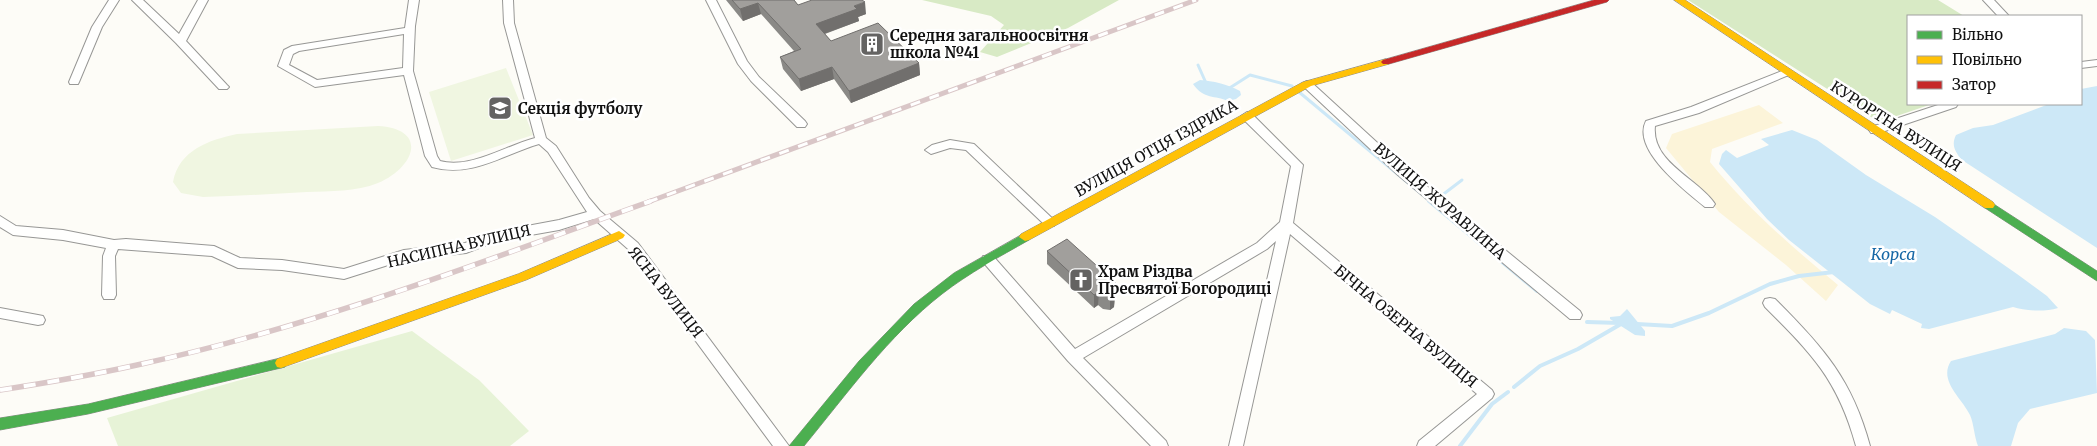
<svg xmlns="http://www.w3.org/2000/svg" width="2097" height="446" viewBox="0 0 2097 446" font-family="Merriweather,serif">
	<rect width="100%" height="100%" fill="#fdfcf7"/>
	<!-- green -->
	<path fill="#e7f3d7" d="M 412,331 L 479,380 L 529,431 L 510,446 L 118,446 L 107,418 Z"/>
	<!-- forest -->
	<g fill="#d8eac5">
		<path d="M 922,0 L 1119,0 L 1068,28 L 997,57 L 980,52 L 1004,25 L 991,16 Z"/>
		<path d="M 1688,0 L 1938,0 L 1964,16 L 1908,16 L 1908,104 L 1932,104 L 1879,122 Z"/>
	</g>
	<!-- sand -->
	<path fill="#fcf4d9" d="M 1759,105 L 1783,123 L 1712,149 L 1710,162 C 1748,209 1792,247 1838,285 L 1826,301 L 1786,265 L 1719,212 L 1666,148 L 1672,134 Z"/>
	<!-- pitch -->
	<g fill="#f0f6e1">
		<path d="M 506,68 L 533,135 L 451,161 L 429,92 Z"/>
		<path d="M 378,126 C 429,129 415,167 378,183 C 356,192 330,191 307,192 C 272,194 238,196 203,197 L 181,193 L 173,182 C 179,150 209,140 237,134 Z"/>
	</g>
	<!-- water -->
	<g fill="#cde8f7">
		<path d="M 1200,80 C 1213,81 1227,84 1240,91 L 1241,95 L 1236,99 L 1228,101 C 1215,95 1204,100 1193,84 Z"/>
		<path d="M 2097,86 L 2097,248 L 1962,160 C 1955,152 1951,145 1956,135 L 1973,128 L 1993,125 L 2049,104 L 2081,104 L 2081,89 Z"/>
		<path d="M 1792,130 L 1817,140 L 1866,175 L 1935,217 L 2017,274 L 2047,296 L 2058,308 C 2045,312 2025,311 2013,307 L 1929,329 L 1921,328 L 1922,324 L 1892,310 L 1890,314 L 1870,304 L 1789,240 L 1767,219 L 1719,164 L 1722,154 L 1726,150 L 1737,158 L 1769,145 L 1761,139 Z"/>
		<path d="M 1627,309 L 1645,331 L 1645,336 L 1635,335 L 1610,319 L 1610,317 L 1620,316 Z"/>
		<path d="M 2064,328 L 2086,331 L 2095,340 L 2097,393 L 2030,409 L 2018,423 L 2011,446 L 1978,446 C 1974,436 1974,424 1970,415 C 1962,398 1938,381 1951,361 L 2055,334 Z"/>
	</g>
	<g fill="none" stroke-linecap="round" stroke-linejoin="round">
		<!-- stream-far1 -->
		<g stroke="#cde8f7" stroke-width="3">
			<path d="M 1198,65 L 1206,83"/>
			<path d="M 1228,89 L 1250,75 L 1292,86"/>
			<path d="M 1299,92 L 1431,202"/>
			<path d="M 1441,196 L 1462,180"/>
		</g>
		<!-- stream -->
		<g stroke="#cde8f7" stroke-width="4">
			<path d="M 1429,201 L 1537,291"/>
			<path d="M 1587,322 L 1620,323"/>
			<path d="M 1637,324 L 1672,326 L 1709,313 L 1770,284 L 1799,276 L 1834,272"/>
			<path d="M 1514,387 L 1540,366 L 1578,349 L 1621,324"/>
			<path d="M 1460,446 L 1492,404 L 1508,392"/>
		</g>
		<!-- street casing -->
		<g stroke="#979795" stroke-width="2">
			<g id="street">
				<path d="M 109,0 L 119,0 L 102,27 L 79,82 L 78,84 L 70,84 L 69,82 L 92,27 Z"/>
				<path d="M 132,0 L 143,0 L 179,34 L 198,0 L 208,0 L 186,41 L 227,85 L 229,87 L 227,89 L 219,89 L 176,43 Z"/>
				<path d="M 409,0 L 419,0 L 415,26 L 413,71 L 437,156 L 440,161 C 471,169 505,146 535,138 L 504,23 L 503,0 L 513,0 L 514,23 L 546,138 L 556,146 L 589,198 L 600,211 L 638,243 L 789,446 L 773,446 L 628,249 L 594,219 L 559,230 L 497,241 L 466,253 L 404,260 L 344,279 L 282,270 L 238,268 L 212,256 L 118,249 L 115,256 L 116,295 L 114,299 L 104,299 L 102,295 L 103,256 L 106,248 L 63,240 L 13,235 L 0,227 L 0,216 L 16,226 L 63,230 L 114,240 L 126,239 L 214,246 L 240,258 L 282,260 L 344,269 L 404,250 L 465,243 L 495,232 L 559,220 L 587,212 L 548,152 L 539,144 C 502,155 471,178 432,167 L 425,156 L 404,75 L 315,87 L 278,66 L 284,50 L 292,46 L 405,28 ZM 404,34 L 403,68 L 317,80 L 289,65 L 293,54 L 299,51 Z"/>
				<path d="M 706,0 L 716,0 L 747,61 L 759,77 L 805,121 L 807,124 L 805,127 L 797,127 L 751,81 L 738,64 Z"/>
				<path d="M 1983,0 L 1994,0 L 2009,16 L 1998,16 Z"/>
				<path d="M 2097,60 L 2097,66 L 2081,68 L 2081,62 Z"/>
				<path d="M 1787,69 L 1792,72 L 1791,74 L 1699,113 L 1655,126 C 1651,163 1699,179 1715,204 L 1713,207 L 1705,207 C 1686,191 1631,150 1646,121 L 1691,107 Z"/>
				<path d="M 1307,81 L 1311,82 L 1406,169 L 1580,311 L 1582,315 L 1580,319 L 1570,319 L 1398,175 L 1303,86 L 1301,84 Z"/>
				<path d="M 1941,104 L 1958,104 L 1956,107 L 1879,133 L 1871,133 L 1869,130 L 1871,127 Z"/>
				<path d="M 1247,112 L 1251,113 L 1303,165 L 1293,223 L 1492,390 L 1494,394 L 1492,398 L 1435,446 L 1417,446 L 1419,441 L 1477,394 L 1290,234 L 1243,446 L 1229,446 L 1276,241 L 1267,249 L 1083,358 L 1166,441 L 1168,446 L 1151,446 L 1068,361 L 983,262 L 982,259 L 983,256 L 993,256 L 1075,349 L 1257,243 L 1280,222 L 1291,166 L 1243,119 L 1241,116 Z"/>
				<path d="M 950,140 L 974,144 L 1054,220 L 1056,223 L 1054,226 L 1046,226 L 966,150 L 950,148 L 931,154 L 925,150 L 932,145 Z"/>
				<path d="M 1770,298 L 1775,299 C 1823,347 1852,379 1870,446 L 1856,446 C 1838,380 1812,354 1765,307 L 1763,303 L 1765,299 Z"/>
				<path d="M 0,308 L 38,315 L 43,316 L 45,320 L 43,324 L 38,325 L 0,318 Z"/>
			</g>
		</g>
		<!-- fast casing -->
		<g stroke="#8e8d8b" stroke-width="1">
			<g id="fast">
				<path d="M 1989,201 L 2097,271 L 2097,281 L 1985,208 L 1983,205 L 1985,202 Z"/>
				<path d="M 1025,233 L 1031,237 L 1029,240 C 999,257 969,273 942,294 C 888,336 847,394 804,446 L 789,446 L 859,361 L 914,304 L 954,273 Z"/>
				<path d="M 281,358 L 285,359 L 287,363 L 285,367 L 281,368 L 88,414 L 0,430 L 0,418 L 88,404 Z"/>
			</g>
		</g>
		<!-- slow casing -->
		<g stroke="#8e8d8b" stroke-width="1">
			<g id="slow">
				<path d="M 1674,0 L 1685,0 L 1993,202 L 1995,205 L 1993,208 L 1985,208 Z"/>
				<path d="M 1386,59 L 1391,62 L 1389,64 L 1311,86 L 1029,240 L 1025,241 L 1019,237 L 1021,234 L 1303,82 Z"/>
				<path d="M 619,231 L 625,235 L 623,238 L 526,280 L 281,368 L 277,367 L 275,363 L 277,359 L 518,274 Z"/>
			</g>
		</g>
		<!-- jam casing -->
		<g stroke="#8e8d8b" stroke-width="1">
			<path id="jam" d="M 1594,0 L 1609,0 L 1607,2 L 1389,64 L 1383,64 L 1381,62 L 1383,60 Z"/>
		</g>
		<!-- street -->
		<use href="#street" fill="#fffffe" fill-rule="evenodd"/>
		<!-- fast -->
		<use href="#fast" fill="#4caf50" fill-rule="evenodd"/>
		<!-- slow -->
		<use href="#slow" fill="#ffc107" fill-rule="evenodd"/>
		<!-- jam -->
		<use href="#jam" fill="#c62828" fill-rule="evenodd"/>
		<!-- rail-far1 casing -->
		<g stroke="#d9c6c7" stroke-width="5">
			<path id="rail-far1" d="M 648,202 L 1196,0"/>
		</g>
		<!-- rail casing -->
		<g stroke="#d9c6c7" stroke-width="5.5">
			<path id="rail" d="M 0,390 C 46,383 92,375 137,365 C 313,327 483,262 651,201"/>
		</g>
		<!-- rail-far1 -->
		<use href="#rail-far1" stroke="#fff" stroke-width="3" stroke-dasharray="10" stroke-linecap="butt"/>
		<!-- rail -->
		<use href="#rail" stroke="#fff" stroke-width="4" stroke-dasharray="12" stroke-linecap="butt"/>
	</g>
	<!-- wall -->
	<g fill="#8a8986">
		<path d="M 726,0 L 794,0 L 798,5 L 866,14 L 858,17 L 859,21 L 825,34 L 831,41 L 919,63 L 920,75 L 851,103 L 834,79 L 801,91 L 783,69 L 780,57 L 794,51 L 761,14 L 743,21 Z"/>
		<path d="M 1047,251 L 1116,283 L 1114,307 L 1110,310 L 1103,309 L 1098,305 L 1094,308 L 1047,264 Z"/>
	</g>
	<!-- shaded-wall -->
	<g fill="#716f6d">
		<path d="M 865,2 L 866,14 L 858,17 L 859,21 L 818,36 L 816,24 L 854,6 Z"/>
		<path d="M 758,3 L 761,14 L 743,21 L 740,9 Z"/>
		<path d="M 919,63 L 920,75 L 851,103 L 849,91 Z"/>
		<path d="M 832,67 L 834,79 L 801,91 L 799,79 Z"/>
		<path d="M 1099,292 L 1098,305 L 1094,308 L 1094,295 Z"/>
		<path d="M 1115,294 L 1114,307 L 1110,310 L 1110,297 Z"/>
	</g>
	<!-- building -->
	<g fill="#a19f9c" stroke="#716f6d">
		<path d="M 732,0 L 794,0 L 798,5 L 812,0 L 862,0 L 865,2 L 854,6 L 857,9 L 816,24 L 831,41 L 878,23 L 919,63 L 849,91 L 832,67 L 799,79 L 780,57 L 801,49 L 758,3 L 740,9 Z"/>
		<path d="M 1067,239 L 1116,283 L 1115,294 L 1110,297 L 1103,296 L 1099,292 L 1094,295 L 1047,251 Z"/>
	</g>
	<!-- icons -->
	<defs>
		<g id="building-square" transform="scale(1.25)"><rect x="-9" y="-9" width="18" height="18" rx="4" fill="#646362" stroke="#fff"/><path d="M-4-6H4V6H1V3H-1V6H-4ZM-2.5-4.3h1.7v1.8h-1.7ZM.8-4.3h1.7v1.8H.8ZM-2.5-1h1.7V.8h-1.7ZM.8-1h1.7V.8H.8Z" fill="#fff"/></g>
		<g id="school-square" transform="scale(1.25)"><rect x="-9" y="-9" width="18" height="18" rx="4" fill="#646362" stroke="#fff"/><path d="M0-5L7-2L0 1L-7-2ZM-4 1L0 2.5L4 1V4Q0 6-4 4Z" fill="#fff"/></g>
		<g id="church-square" transform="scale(1.25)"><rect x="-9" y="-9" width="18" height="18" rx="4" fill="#646362" stroke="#fff"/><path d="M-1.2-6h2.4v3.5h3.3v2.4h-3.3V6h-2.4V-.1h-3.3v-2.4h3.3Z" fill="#fff"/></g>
	</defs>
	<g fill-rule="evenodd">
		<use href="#building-square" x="872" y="44"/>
		<use href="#school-square" x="500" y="108"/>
		<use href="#church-square" x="1081" y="280"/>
	</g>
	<g text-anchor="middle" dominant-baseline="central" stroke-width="5" stroke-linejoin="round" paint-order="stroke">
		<!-- poi labels -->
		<g font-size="15" font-weight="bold" fill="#111" stroke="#fff" text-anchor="start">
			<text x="890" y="35">Середня загальноосвітня<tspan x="890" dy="17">школа №41</tspan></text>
			<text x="518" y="108">Секція футболу</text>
			<text x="1098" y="271">Храм Різдва<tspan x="1098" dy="17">Пресвятої Богородиці</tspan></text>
		</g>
		<!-- street labels -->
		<g font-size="15" fill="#111" stroke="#fff">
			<text transform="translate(1896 126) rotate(33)">КУРОРТНА ВУЛИЦЯ</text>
			<text transform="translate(1156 148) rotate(-29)">ВУЛИЦЯ ОТЦЯ ІЗДРИКА</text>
			<text transform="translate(1440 201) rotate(41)">ВУЛИЦЯ ЖУРАВЛИНА</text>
			<text transform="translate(459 246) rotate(-13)">НАСИПНА ВУЛИЦЯ</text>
			<text transform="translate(666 292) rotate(52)">ЯСНА ВУЛИЦЯ</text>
			<text transform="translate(1406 326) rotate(40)">БІЧНА ОЗЕРНА ВУЛИЦЯ</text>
		</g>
		<!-- water labels -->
		<g font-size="16" font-style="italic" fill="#1768a6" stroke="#fff">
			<text x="1893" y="254">Корса</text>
		</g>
	</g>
	<!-- legend -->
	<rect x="1907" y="15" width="175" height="90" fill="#ffffff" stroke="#a0a0a0"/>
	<rect x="1917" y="31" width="25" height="8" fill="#4caf50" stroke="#a0a0a0"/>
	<text x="1952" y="40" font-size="15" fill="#111111">Вільно</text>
	<rect x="1917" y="56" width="25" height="8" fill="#ffc107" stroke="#a0a0a0"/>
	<text x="1952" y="65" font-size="15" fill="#111111">Повільно</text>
	<rect x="1917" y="81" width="25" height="8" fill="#c62828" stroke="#a0a0a0"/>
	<text x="1952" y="90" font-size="15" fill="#111111">Затор</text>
</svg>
